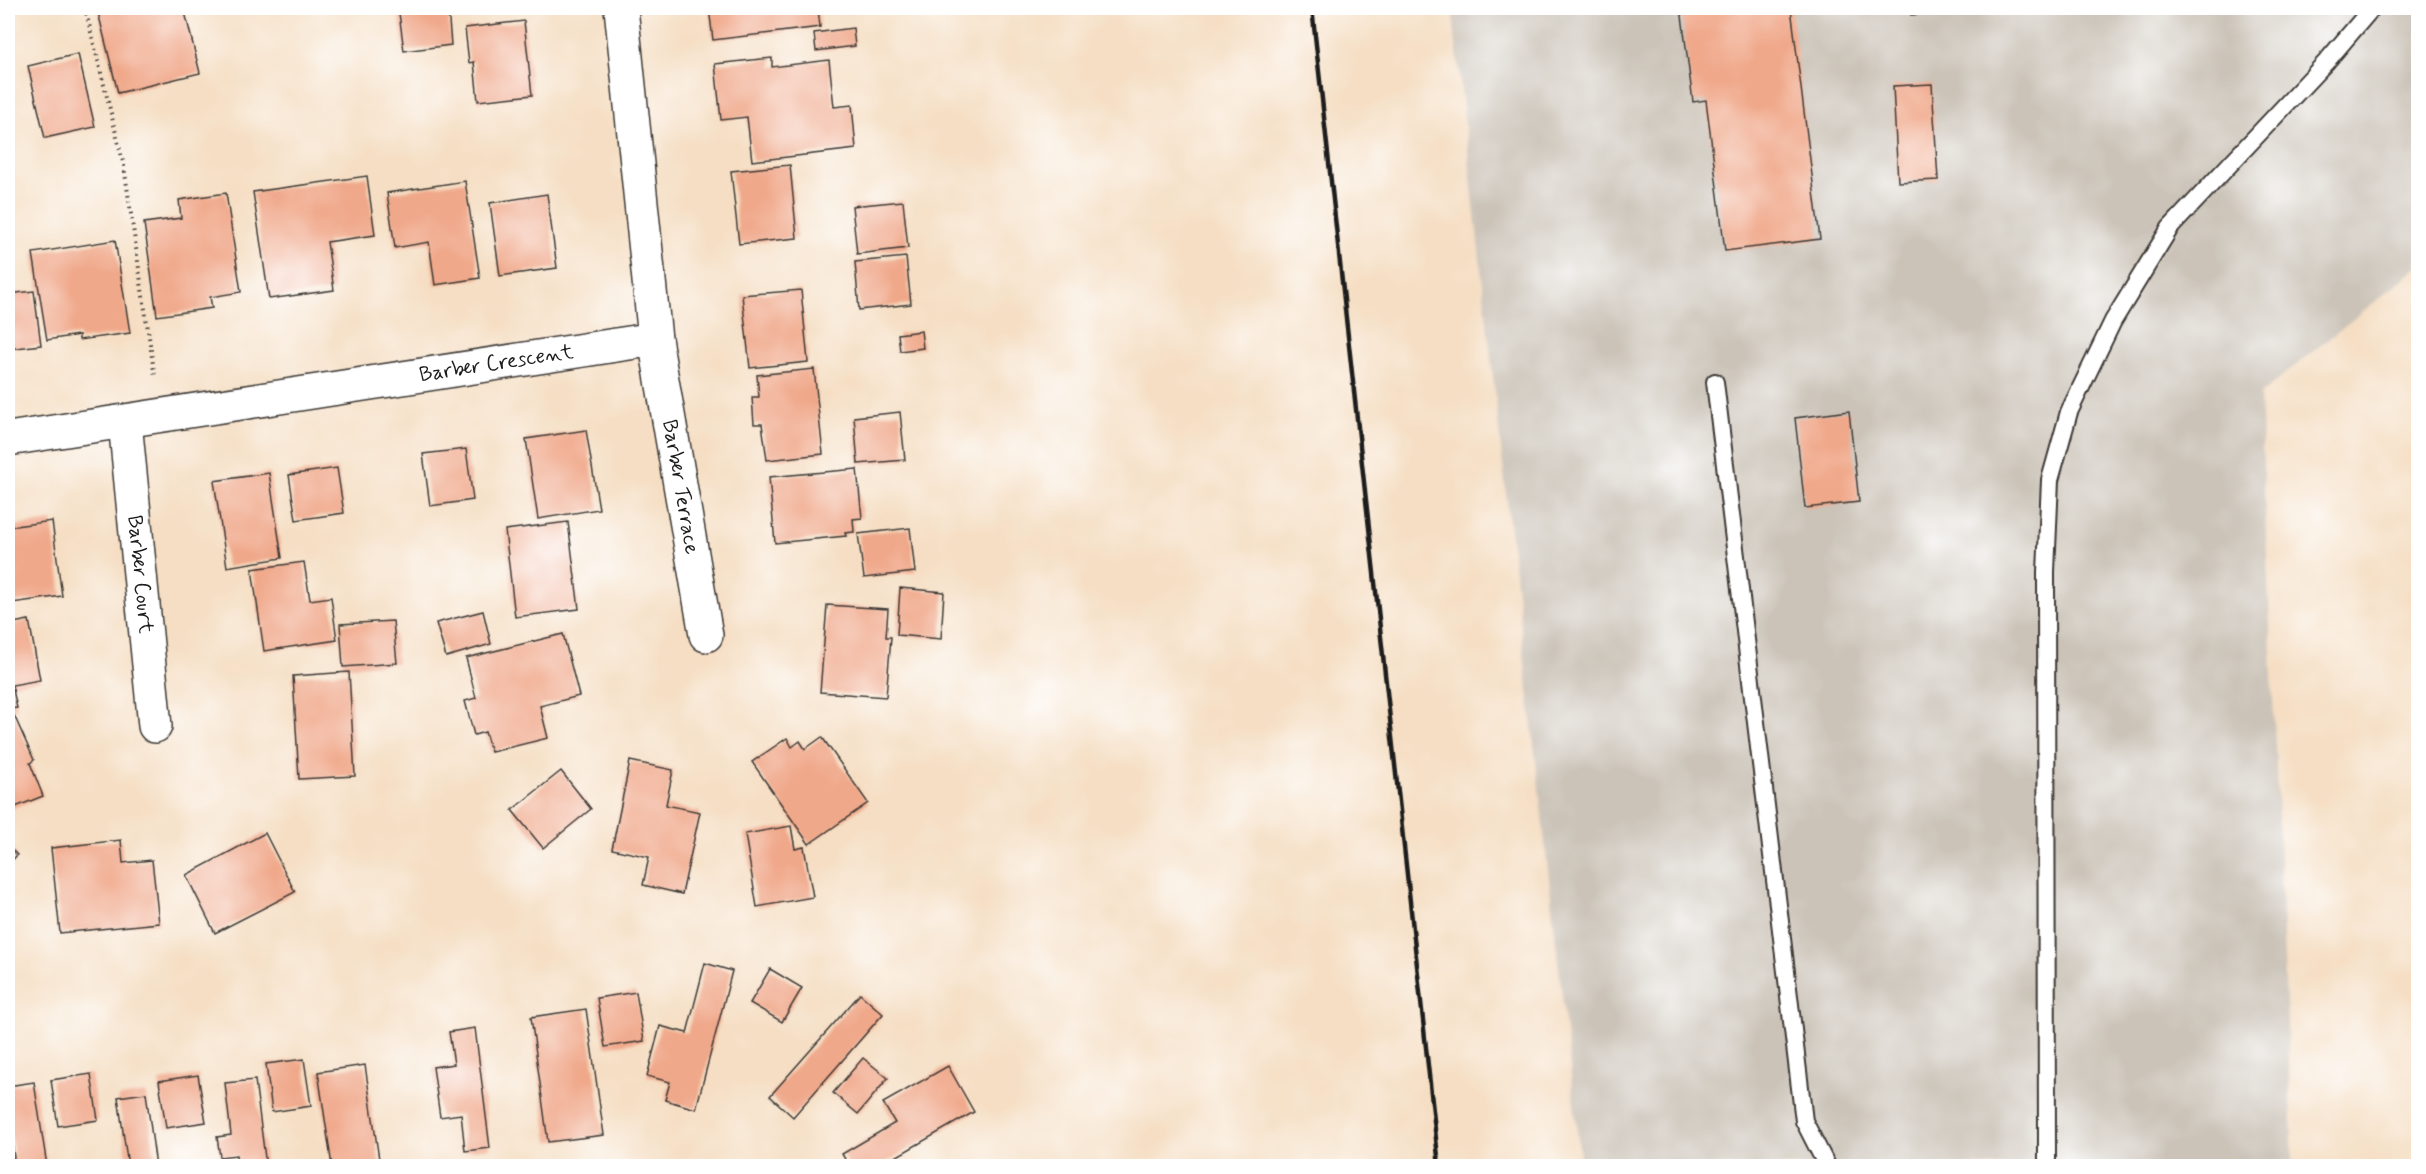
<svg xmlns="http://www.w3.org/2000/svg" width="2426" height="1174" viewBox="0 0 2426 1174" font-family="Mynerve,sans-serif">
	<rect width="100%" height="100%" fill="#fff"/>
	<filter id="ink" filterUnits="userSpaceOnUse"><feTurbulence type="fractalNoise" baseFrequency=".0167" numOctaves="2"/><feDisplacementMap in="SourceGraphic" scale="12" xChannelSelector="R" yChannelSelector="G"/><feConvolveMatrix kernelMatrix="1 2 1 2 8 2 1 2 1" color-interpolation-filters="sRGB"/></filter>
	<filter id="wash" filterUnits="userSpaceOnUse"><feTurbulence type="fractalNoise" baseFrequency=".008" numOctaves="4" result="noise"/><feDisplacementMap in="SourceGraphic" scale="24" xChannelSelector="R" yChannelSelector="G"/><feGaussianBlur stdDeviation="1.35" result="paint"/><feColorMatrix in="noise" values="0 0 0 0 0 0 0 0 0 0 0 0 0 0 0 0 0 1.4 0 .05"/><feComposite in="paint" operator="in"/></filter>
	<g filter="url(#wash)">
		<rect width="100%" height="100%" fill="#f5dec3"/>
		<!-- industrial -->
		<path fill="#cbc3b8" d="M 1452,8 L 2418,8 L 2418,267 L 2260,394 L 2293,1166 L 1581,1166 Z"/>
		<g id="blocks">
			<!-- building -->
			<g fill="#f0a88a">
				<path d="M 8,8 L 17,8 L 8,19 Z"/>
				<path d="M 97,8 L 184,8 L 200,73 L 118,93 Z"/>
				<path d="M 448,8 L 451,45 L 404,51 L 399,13 Z"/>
				<path d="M 709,8 L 818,8 L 820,27 L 713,40 Z"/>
				<path d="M 1681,8 L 1791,8 L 1820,239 L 1725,251 L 1706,100 L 1693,102 Z"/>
				<path d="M 1910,8 L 1979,8 L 1979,9 L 1911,15 Z"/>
				<path d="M 524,21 L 532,95 L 478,101 L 474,62 L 469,63 L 465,28 Z"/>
				<path d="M 853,28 L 855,46 L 816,51 L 814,33 Z"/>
				<path d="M 78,54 L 95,127 L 45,138 L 28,66 Z"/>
				<path d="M 772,58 L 772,67 L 829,60 L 834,107 L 852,105 L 856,149 L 752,161 L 747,117 L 721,120 L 715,64 Z"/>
				<path d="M 1932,84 L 1938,180 L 1898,182 L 1893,86 Z"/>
				<path d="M 790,165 L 797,238 L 739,244 L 731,171 Z"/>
				<path d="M 367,176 L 375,235 L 327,242 L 334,290 L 269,299 L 253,192 Z"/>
				<path d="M 465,181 L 480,278 L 435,285 L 429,242 L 395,248 L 387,193 Z"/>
				<path d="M 226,193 L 241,292 L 210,297 L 212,308 L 157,316 L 144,223 L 181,218 L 179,200 Z"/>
				<path d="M 547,194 L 557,268 L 500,276 L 490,203 Z"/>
				<path d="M 903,201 L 908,248 L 857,254 L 852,206 Z"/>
				<path d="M 115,240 L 130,333 L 79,340 L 79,335 L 47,340 L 33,253 Z"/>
				<path d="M 906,257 L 911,304 L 859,310 L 855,262 Z"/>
				<path d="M 801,290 L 808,362 L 750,368 L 742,295 Z"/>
				<path d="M 34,291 L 41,345 L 8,349 L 8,294 Z"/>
				<path d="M 921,331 L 923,348 L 900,351 L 898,334 Z"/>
				<path d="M 814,369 L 823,454 L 767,460 L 762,424 L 754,424 L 752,397 L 759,397 L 757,375 Z"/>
				<path d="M 1849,411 L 1859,502 L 1805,508 L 1795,418 Z"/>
				<path d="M 900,412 L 905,460 L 858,464 L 854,417 Z"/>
				<path d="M 586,430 L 599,509 L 538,519 L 526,439 Z"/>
				<path d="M 466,449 L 473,500 L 430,506 L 423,454 Z"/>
				<path d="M 337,468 L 344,513 L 296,520 L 289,475 Z"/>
				<path d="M 857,469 L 862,518 L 853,519 L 854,532 L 845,533 L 846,536 L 775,543 L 769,477 Z"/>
				<path d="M 269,473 L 282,558 L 227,567 L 214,481 Z"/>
				<path d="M 52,521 L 62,596 L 12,603 L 10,586 L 8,586 L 8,527 Z"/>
				<path d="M 568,522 L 579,609 L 515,617 L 505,530 Z"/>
				<path d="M 910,528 L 915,572 L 864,578 L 858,534 Z"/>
				<path d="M 304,562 L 310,600 L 331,597 L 337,640 L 264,651 L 252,569 Z"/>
				<path d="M 900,588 L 944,592 L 941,639 L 897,635 Z"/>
				<path d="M 827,605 L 888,609 L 886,637 L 891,637 L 886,697 L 820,692 Z"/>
				<path d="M 483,611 L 491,644 L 446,657 L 436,623 Z"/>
				<path d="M 29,620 L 40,680 L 12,685 L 17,708 L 8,709 L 8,624 Z"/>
				<path d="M 393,621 L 397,663 L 343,667 L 340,624 Z"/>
				<path d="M 563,634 L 579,696 L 540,706 L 548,738 L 491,752 L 485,732 L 474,735 L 465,701 L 476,698 L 466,658 Z"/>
				<path d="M 349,672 L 355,776 L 299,779 L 293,676 Z"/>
				<path d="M 14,715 L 34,760 L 30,763 L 43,796 L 8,810 L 8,718 Z"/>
				<path d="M 822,737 L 868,803 L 809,844 L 752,762 L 787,738 L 792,747 L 800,741 L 805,749 Z"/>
				<path d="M 630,761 L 673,770 L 666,805 L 700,812 L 682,894 L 643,885 L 649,857 L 612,849 Z"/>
				<path d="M 561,771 L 591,809 L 543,848 L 512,810 Z"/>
				<path d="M 791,826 L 795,849 L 804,847 L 813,897 L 757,907 L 745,834 Z"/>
				<path d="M 265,833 L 295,892 L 215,933 L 186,875 Z"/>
				<path d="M 121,840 L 123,863 L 152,860 L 159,923 L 60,933 L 51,848 Z"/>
				<path d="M 8,846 L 17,855 L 8,865 Z"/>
				<path d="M 705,963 L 732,971 L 696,1109 L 665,1100 L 670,1082 L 647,1076 L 660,1026 L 687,1033 Z"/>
				<path d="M 770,969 L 802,988 L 782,1022 L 750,1003 Z"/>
				<path d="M 636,992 L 644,1041 L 605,1047 L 597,998 Z"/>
				<path d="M 860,994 L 883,1014 L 793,1117 L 770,1096 Z"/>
				<path d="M 586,1009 L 604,1135 L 548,1142 L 531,1017 Z"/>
				<path d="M 475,1028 L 490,1148 L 465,1151 L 461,1114 L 440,1117 L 433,1067 L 454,1064 L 449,1032 Z"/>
				<path d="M 863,1058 L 888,1078 L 858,1114 L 833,1093 Z"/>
				<path d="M 304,1059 L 311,1106 L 272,1112 L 266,1064 Z"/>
				<path d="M 365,1065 L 380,1166 L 332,1166 L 318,1072 Z"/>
				<path d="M 948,1066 L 974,1112 L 880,1166 L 849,1166 L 842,1154 L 895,1123 L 883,1103 Z"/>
				<path d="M 91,1074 L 98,1120 L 58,1126 L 51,1080 Z"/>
				<path d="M 198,1075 L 206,1122 L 166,1128 L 159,1081 Z"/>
				<path d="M 255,1080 L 266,1166 L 237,1166 L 236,1155 L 220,1157 L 217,1137 L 231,1135 L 225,1083 Z"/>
				<path d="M 34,1082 L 47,1166 L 8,1166 L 8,1159 L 14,1158 L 8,1112 L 8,1086 Z"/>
				<path d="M 146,1093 L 156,1166 L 128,1166 L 118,1097 Z"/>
			</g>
		</g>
	</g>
	<g filter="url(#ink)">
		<use href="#blocks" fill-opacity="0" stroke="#3d3935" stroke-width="1.5"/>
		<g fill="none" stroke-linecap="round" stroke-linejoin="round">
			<!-- lane casing -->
			<g stroke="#3d3935" stroke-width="20">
				<g id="lane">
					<path d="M 1715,382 L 1804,1121 L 1827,1166"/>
					<path d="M 2047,1166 L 2046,572 L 2050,480 L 2069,412 L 2113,321 L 2170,228 L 2326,62 L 2372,8"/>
				</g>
			</g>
			<!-- street casing -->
			<g stroke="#3d3935" stroke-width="36">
				<g id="street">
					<path id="s1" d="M 655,339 L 706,635"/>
					<path id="s2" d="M 125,422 L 155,726"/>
					<path id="s3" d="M 8,439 L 655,339 L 621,8"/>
				</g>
			</g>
			<!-- path -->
			<path stroke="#3d3935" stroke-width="4" stroke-dasharray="1.5 4.5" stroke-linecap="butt" d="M 85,8 L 124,166 L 155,378"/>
			<!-- lane -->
			<use href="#lane" stroke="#fff" stroke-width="16"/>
			<!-- street -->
			<use href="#street" stroke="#fff" stroke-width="33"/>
			<!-- rail -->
			<path stroke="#1c1c1c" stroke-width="4.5" d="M 1312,8 L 1439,1166"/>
		</g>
	</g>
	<g text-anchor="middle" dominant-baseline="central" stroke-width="5" stroke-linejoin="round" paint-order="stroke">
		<!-- street labels -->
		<g font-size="21" fill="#1c1c1c" stroke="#fff">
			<text stroke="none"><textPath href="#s3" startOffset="494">Barber Crescent</textPath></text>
			<text stroke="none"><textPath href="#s1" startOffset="150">Barber Terrace</textPath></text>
			<text stroke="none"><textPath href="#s2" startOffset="153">Barber Court</textPath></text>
		</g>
	</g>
	<!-- margin -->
	<rect width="2426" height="1174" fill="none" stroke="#fff" stroke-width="30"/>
</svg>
